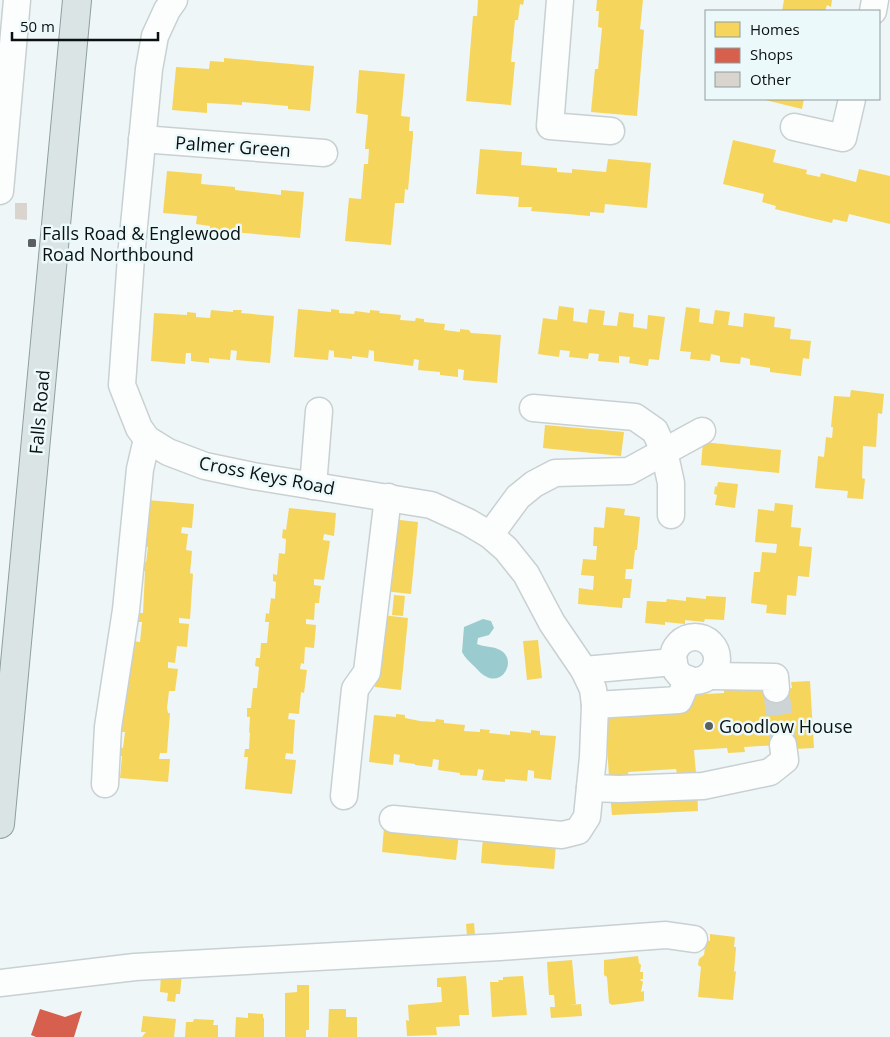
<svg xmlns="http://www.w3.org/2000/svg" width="890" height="1037" viewBox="0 0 890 1037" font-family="'Open Sans',sans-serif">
	<rect width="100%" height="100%" fill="#eef6f8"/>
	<!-- water -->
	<path fill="#99cbcf" d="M 483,619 L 491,621 L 494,628 L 489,635 L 478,638 L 477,644 C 484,647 493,646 500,650 C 517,659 504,685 487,677 C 482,675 478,670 475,667 C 470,662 465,658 462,652 L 464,627 Z"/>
	<!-- homes -->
	<g fill="#f6d55c">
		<path d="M 478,0 L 524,0 L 523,5 L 520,4 L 518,20 L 515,20 L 511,62 L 515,62 L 511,105 L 466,101 L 473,16 L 477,16 Z"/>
		<path d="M 597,0 L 643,0 L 640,29 L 644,30 L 637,116 L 591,112 L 595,69 L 598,69 L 602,28 L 598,27 L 599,11 L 596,11 Z"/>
		<path d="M 784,0 L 832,0 L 831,7 L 827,5 L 825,11 L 782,11 Z"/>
		<path d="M 224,58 L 314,66 L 310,111 L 288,109 L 288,106 L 242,102 L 242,105 L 207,103 L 207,113 L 172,110 L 176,67 L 209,69 L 210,61 L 224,62 Z"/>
		<path d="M 359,70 L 405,74 L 401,116 L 410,117 L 409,131 L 413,131 L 413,136 L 408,190 L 405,189 L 404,203 L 395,203 L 391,245 L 345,241 L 349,198 L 361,199 L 364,164 L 368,164 L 369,149 L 365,149 L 368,115 L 356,113 Z"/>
		<path d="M 761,99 L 804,99 L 802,109 Z"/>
		<path d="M 733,140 L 776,150 L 773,162 L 807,170 L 806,174 L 820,177 L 821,173 L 856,182 L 859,169 L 890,176 L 890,224 L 849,214 L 847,222 L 833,219 L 832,223 L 811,218 L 775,209 L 776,206 L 762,202 L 764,194 L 723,184 Z"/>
		<path d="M 480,149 L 522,152 L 521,165 L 557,168 L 557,172 L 572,173 L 572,169 L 606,172 L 608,159 L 651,163 L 647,208 L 605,204 L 604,213 L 590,212 L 590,216 L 568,214 L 531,211 L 532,207 L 518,207 L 519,197 L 476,194 Z"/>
		<path d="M 167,171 L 202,174 L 201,184 L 235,187 L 235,190 L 281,195 L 281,190 L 304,192 L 300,238 L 210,230 L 210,226 L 196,224 L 197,216 L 163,213 Z"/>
		<path d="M 559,306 L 574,308 L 573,321 L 587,323 L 589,309 L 605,311 L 603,325 L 617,326 L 619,312 L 634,314 L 633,327 L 647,329 L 648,315 L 665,317 L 659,360 L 649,359 L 648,366 L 629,363 L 630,357 L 619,356 L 619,363 L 598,361 L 599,354 L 589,353 L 588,359 L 569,357 L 570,351 L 560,350 L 559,357 L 538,354 L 543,318 L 557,320 Z"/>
		<path d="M 686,307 L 700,309 L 699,322 L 713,324 L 715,310 L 730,312 L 728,325 L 743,327 L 744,313 L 775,317 L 774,327 L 791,329 L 790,339 L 811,341 L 809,359 L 803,358 L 801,376 L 770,372 L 770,368 L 750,365 L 750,359 L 741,357 L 740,364 L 720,362 L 720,356 L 711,354 L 710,361 L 690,359 L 691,352 L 680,351 Z"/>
		<path d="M 298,309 L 331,312 L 331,309 L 339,310 L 339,313 L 354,314 L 355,311 L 370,313 L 370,310 L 380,311 L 379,313 L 401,315 L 400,320 L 415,321 L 416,318 L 424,319 L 424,322 L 445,324 L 444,330 L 460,332 L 460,329 L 469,330 L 471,333 L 501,335 L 497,383 L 463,380 L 464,370 L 458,369 L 458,377 L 440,375 L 440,372 L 418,370 L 419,360 L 414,359 L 413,366 L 374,361 L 374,351 L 369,350 L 368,358 L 352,356 L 352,359 L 334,357 L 334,351 L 329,350 L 328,360 L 294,357 Z"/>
		<path d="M 211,310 L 233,312 L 233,310 L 242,310 L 241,313 L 274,316 L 270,363 L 236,360 L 237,351 L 231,350 L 230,360 L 209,358 L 209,363 L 191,361 L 191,353 L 186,353 L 185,364 L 151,361 L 154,313 L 187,315 L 187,312 L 196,313 L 196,317 L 210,318 Z"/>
		<path d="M 851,390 L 884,394 L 882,414 L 878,413 L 876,447 L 863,446 L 862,478 L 865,479 L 863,499 L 847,498 L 848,491 L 815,488 L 818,456 L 824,457 L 826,437 L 832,438 L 833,427 L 831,427 L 834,396 L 850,397 Z"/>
		<path d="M 545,425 L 624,432 L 621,456 L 543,448 Z"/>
		<path d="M 703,442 L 781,450 L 779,473 L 701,465 Z"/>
		<path d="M 718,482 L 738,484 L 735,508 L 715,505 L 717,495 L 714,494 L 715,486 L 717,487 Z"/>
		<path d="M 147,500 L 194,504 L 192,528 L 182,527 L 181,533 L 188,534 L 186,550 L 192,551 L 190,573 L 193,574 L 190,619 L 179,618 L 179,623 L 189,624 L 187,647 L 177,646 L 175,663 L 168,662 L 168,668 L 178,669 L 175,691 L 169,691 L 167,708 L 168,713 L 170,713 L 167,753 L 160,753 L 159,759 L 170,759 L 168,782 L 120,778 L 122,756 L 119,756 L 120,747 L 123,748 L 125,732 L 120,732 L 124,687 L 128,687 L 133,641 L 140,642 L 142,622 L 138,622 L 139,613 L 143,613 L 145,571 L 142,571 L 143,562 L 146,562 L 148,547 L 143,546 Z"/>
		<path d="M 775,503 L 793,505 L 791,527 L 801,528 L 799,546 L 812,547 L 809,577 L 798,576 L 796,596 L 787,595 L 786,615 L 766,613 L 767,605 L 751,603 L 754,572 L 760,572 L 762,552 L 776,553 L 777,544 L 755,542 L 758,509 L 774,511 Z"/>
		<path d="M 606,507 L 625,509 L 624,515 L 640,517 L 637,550 L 635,550 L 633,569 L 626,569 L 625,579 L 632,579 L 630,598 L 623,598 L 622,608 L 578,604 L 579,588 L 593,590 L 594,576 L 581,575 L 583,559 L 596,560 L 597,546 L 593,546 L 594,527 L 604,528 Z"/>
		<path d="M 289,508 L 336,513 L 334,536 L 324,534 L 323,540 L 330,541 L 324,580 L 314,579 L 314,585 L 321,586 L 319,603 L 315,603 L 314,620 L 306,619 L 306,624 L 316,625 L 314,648 L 305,647 L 304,664 L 301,663 L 300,669 L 307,670 L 304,693 L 301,692 L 299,714 L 289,713 L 288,719 L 295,720 L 293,754 L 286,753 L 285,759 L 296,760 L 292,794 L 245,789 L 248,757 L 244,757 L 245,749 L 249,749 L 250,732 L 249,733 L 250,717 L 247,717 L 247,708 L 251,708 L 253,688 L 257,688 L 259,667 L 255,666 L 256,658 L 260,658 L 261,643 L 267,643 L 269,622 L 265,622 L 266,613 L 269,614 L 271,598 L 275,599 L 276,582 L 273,581 L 273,574 L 277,575 L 279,553 L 285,554 L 286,539 L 282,538 L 283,529 L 286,530 Z"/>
		<path d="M 391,519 L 418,522 L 411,594 L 384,591 Z"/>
		<path d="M 394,595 L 405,596 L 403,616 L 392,615 Z"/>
		<path d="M 706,596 L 726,597 L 724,620 L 705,619 L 704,622 L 685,620 L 685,624 L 665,622 L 665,625 L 645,623 L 647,601 L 666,602 L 667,599 L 686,601 L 686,597 L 706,599 Z"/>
		<path d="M 382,615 L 408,618 L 401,690 L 375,687 Z"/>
		<path d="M 538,640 L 542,678 L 527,680 L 523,641 Z"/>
		<path d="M 810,681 L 814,748 L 794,749 L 794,744 L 744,747 L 745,752 L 728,753 L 727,748 L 694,750 L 696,773 L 677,774 L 676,769 L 628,772 L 629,777 L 609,778 L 605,712 L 624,711 L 624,717 L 675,714 L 674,708 L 690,707 L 689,695 L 724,693 L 724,687 L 741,686 L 742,691 L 792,688 L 791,682 Z"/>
		<path d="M 396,714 L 405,715 L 405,718 L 420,721 L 435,722 L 436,719 L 444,720 L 444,723 L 465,725 L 464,731 L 480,732 L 480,729 L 490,730 L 489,733 L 510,735 L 510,731 L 531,733 L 531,730 L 540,731 L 540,735 L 556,736 L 551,780 L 534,778 L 534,771 L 528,770 L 527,781 L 505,779 L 505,782 L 482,780 L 484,770 L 478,769 L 477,776 L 460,775 L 460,773 L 438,770 L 439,760 L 433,759 L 432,767 L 415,765 L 415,764 L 399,762 L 400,755 L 394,754 L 393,765 L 369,762 L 374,715 L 396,717 Z"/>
		<path d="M 697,788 L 698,811 L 612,815 L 610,793 Z"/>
		<path d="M 384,827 L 459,834 L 456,860 L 382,852 Z"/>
		<path d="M 483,837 L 556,844 L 554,869 L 481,863 Z"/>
		<path d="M 474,923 L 475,935 L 467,936 L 466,924 Z"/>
		<path d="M 710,934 L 735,937 L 734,947 L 736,947 L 734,972 L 736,971 L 733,1000 L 698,997 L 701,967 L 698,965 L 699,959 L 704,955 L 706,940 L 710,941 Z"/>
		<path d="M 638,956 L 639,963 L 641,965 L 640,972 L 643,972 L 643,979 L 641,979 L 640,980 L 643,982 L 641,992 L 644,991 L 644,1001 L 612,1005 L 609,1003 L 607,977 L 604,975 L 604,960 Z"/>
		<path d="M 572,960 L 576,1004 L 570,1005 L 581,1004 L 582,1016 L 551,1018 L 550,1007 L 555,1007 L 554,995 L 549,995 L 547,962 Z"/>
		<path d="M 182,974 L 180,994 L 176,994 L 175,1002 L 167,1001 L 168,993 L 160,992 L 161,975 Z"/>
		<path d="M 466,976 L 469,1015 L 459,1015 L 460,1026 L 436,1027 L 437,1035 L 407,1036 L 406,1020 L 409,1021 L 408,1005 L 442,1002 L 441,987 L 437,987 L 437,978 Z"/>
		<path d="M 523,976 L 527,1015 L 492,1017 L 490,982 L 499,982 L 498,980 L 503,980 L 503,977 Z"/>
		<path d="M 297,985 L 309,985 L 309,1030 L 306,1030 L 306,1037 L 285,1037 L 285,993 L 297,992 Z"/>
		<path d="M 329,1009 L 346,1009 L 346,1017 L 357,1017 L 357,1037 L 328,1037 Z"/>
		<path d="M 248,1013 L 263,1014 L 263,1018 L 264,1018 L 264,1037 L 235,1037 L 236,1017 L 248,1018 Z"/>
		<path d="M 143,1016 L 176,1019 L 174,1037 L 142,1037 L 146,1032 L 141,1032 Z"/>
		<path d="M 194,1019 L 214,1020 L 213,1025 L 218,1025 L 218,1037 L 185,1037 L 186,1022 L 193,1022 Z"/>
	</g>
	<!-- shops -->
	<path fill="#d6604d" d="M 40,1009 L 65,1017 L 82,1011 L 74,1037 L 36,1037 L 31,1035 Z"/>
	<!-- building -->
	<path fill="#d9d4ce" d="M 15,203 L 27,203 L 27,220 L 15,219 Z"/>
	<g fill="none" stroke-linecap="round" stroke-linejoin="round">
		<!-- minor-tunnel -->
		<path stroke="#ccd4d5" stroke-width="26" stroke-dasharray="26 13" stroke-linecap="butt" d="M 776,689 L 783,745"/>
		<!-- minor casing -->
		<g stroke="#c9d0d1" stroke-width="29">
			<g id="minor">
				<path d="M 174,0 L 167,10 L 155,36 L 149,69 L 131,257 L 122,385 L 139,428 L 147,439 L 168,452 L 205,466 L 253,476 L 431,505 L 468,522 L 490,535 L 506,549 L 526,574 L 552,623 L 584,670 L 593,689 L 595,705 L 593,757 L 587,817 L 578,831 L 562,835 L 393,819"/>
				<path d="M 560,0 L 550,126 L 611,131"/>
				<path d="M 873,11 L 875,0"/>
				<path d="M 794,127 L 843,138 L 852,99"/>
				<path d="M 142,139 L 324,153"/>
				<path d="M 0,191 L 17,0"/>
				<path d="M 533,408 L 635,417 L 655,431 L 664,451 L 671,483 L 671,515"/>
				<path d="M 313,486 L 319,411"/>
				<path d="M 490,535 L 518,497 L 534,484 L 555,473 L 629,471 L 702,431"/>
				<circle cx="695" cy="659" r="22"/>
				<path d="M 584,670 L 674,662"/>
				<path d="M 710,676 L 775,677 L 776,689"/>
				<path d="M 595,705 L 679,700 L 688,679"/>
				<path d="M 105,784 L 108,727 L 126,610 L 140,469 L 147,439"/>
				<path d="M 590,788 L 619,789 L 703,786 L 770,772 L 785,760 L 783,745"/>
				<path d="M 344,796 L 355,689 L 367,672 L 388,497"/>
				<path d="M 0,983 L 135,967 L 500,947 L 666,935 L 694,939"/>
			</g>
		</g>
		<!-- major casing -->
		<g stroke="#8e9fa1" stroke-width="30">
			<path id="major" d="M 0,824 L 77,0"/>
		</g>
		<!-- minor -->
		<use href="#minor" stroke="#fcfefe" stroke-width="26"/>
		<!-- major -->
		<use href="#major" stroke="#dbe4e4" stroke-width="28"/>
	</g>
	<!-- markers -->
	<g fill="#5a6061" stroke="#ebf9fb" stroke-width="2">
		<rect x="27" y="238" width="10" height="10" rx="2.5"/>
		<circle cx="709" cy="726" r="5"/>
	</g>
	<g text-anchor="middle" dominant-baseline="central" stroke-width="5" stroke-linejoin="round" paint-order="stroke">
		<!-- street labels -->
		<g font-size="18" fill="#0b1010" stroke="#ebf9fb">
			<text transform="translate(233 146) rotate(4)">Palmer Green</text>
			<text transform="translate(39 412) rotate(-85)">Falls Road</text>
			<text transform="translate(267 475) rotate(11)">Cross Keys Road</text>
		</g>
		<!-- poi labels -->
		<g font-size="18" fill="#0b1010" stroke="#ebf9fb" text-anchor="start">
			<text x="42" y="233">Falls Road &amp; Englewood<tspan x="42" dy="21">Road Northbound</tspan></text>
			<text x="719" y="726">Goodlow House</text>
		</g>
	</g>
	<!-- legend -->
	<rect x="705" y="10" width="175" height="90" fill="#ebf9fb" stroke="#919c9d"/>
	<rect x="715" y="22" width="25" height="15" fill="#f6d55c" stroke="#919c9d"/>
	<text x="750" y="35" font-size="15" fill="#0b1010">Homes</text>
	<rect x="715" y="48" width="25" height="15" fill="#d6604d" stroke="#919c9d"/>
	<text x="750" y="60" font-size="15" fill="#0b1010">Shops</text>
	<rect x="715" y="72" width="25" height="15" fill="#d9d4ce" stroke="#919c9d"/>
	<text x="750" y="85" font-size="15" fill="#0b1010">Other</text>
	<!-- scale -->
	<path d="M12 32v8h146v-8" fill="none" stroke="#0b1010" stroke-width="2.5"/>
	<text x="20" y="32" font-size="15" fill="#0b1010" stroke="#ebf9fb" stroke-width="4" paint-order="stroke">50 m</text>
</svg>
